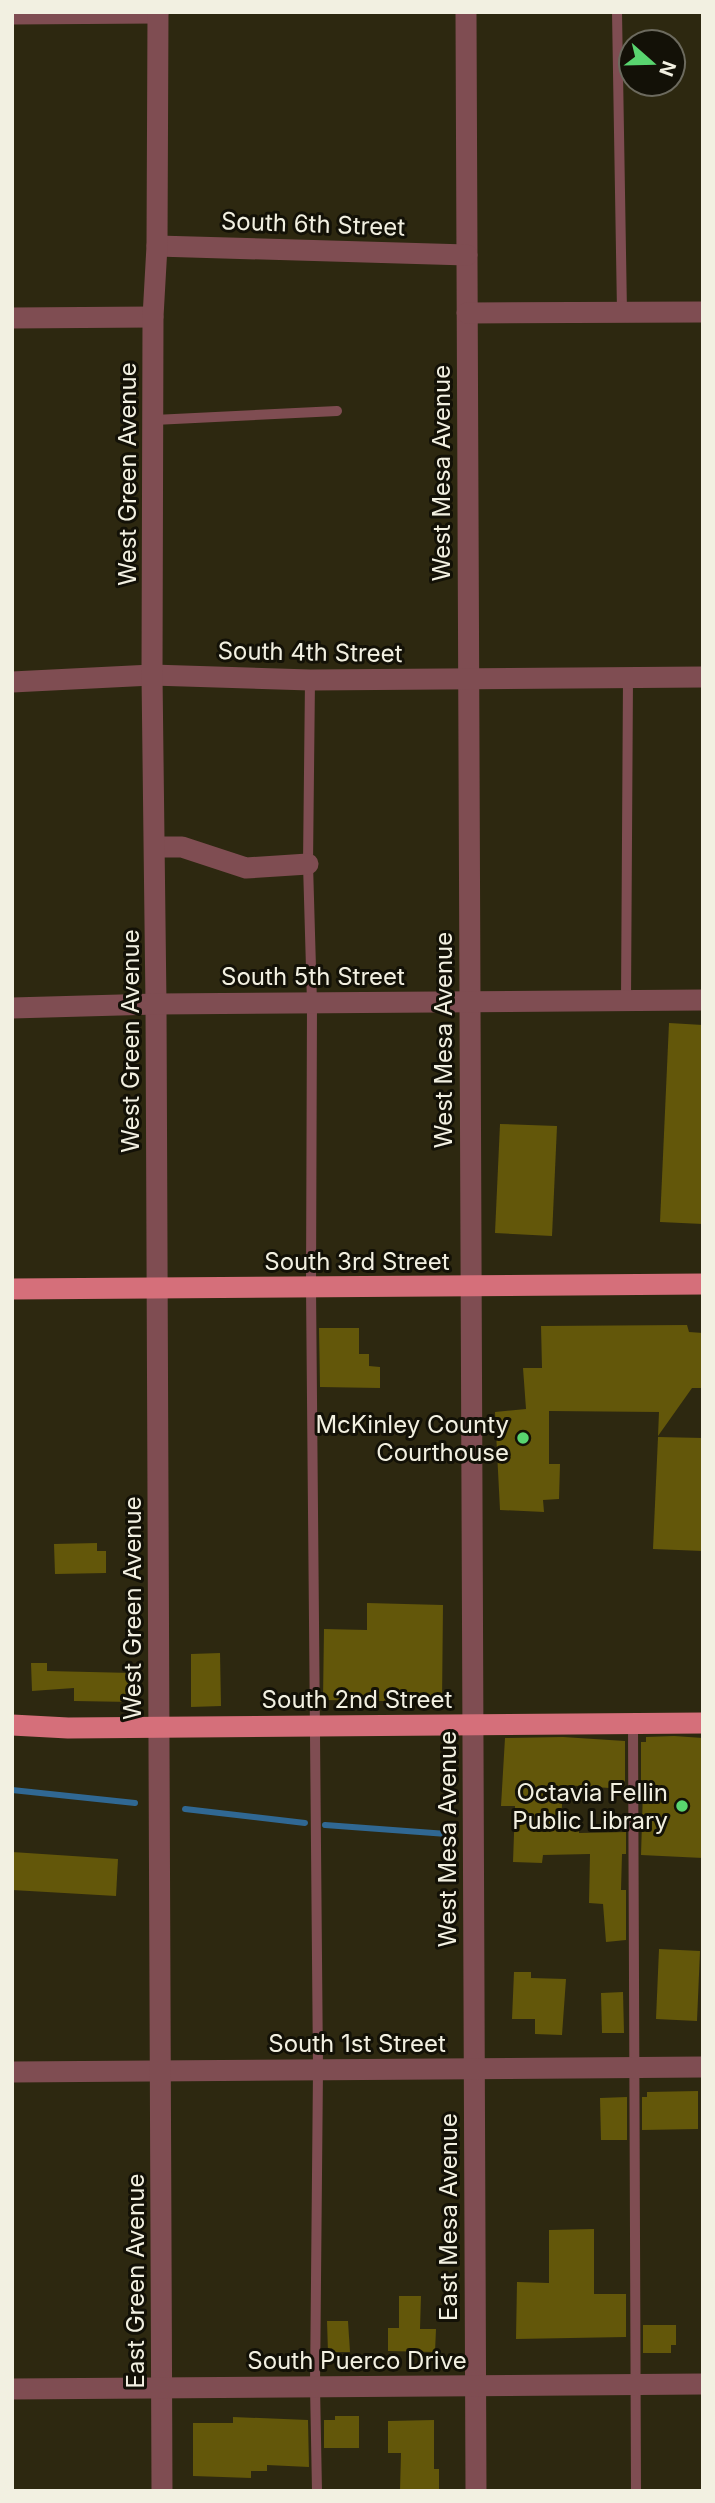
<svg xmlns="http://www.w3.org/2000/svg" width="715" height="2503" viewBox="0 0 715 2503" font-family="Inter,sans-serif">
	<rect width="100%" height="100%" fill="#2d2810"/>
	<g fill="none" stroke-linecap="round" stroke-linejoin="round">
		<!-- stream -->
		<g stroke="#306893" stroke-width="6">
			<path d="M 12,1790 L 135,1803"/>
			<path d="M 185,1809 L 305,1823"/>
			<path d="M 325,1825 L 447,1834"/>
		</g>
	</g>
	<!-- building -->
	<g fill="#63570a">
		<path d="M 669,1023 L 703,1025 L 703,1224 L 660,1222 Z"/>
		<path d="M 500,1124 L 557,1126 L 552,1236 L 495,1233 Z"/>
		<path d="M 687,1325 L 689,1332 L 703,1333 L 703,1388 L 692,1388 L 658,1436 L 659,1412 L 549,1411 L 549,1464 L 560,1464 L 559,1499 L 543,1500 L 544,1512 L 500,1510 L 495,1412 L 526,1409 L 523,1368 L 542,1368 L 541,1326 Z"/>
		<path d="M 319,1328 L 359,1328 L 359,1354 L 369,1354 L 369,1366 L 380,1367 L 380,1388 L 320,1387 Z"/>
		<path d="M 658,1437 L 703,1438 L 703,1551 L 653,1549 Z"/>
		<path d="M 97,1543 L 97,1551 L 106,1551 L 106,1573 L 55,1574 L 54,1544 Z"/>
		<path d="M 367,1603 L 443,1605 L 442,1702 L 323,1700 L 324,1629 L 367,1630 Z"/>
		<path d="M 220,1653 L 221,1706 L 191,1707 L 191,1654 Z"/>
		<path d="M 31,1663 L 47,1663 L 47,1671 L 133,1673 L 132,1702 L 74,1701 L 74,1688 L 32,1691 Z"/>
		<path d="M 674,1736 L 703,1738 L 703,1858 L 641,1855 L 643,1790 L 641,1790 L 641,1742 L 646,1742 L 646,1737 Z"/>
		<path d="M 563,1737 L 625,1741 L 625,1789 L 563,1785 L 561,1825 L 579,1825 L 579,1833 L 626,1832 L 626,1854 L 622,1854 L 621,1890 L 626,1890 L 626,1940 L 606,1942 L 603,1904 L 589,1903 L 590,1854 L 543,1855 L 542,1863 L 513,1862 L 515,1806 L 501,1806 L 505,1738 Z"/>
		<path d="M 12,1852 L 118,1859 L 116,1896 L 12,1890 Z"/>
		<path d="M 659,1949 L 700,1951 L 697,2021 L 656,2019 Z"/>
		<path d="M 514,1972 L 531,1972 L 531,1978 L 566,1979 L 562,2035 L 535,2034 L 535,2019 L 512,2019 Z"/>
		<path d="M 623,1992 L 624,2033 L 602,2033 L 601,1993 Z"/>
		<path d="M 698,2091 L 698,2129 L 642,2130 L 642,2097 L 647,2097 L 647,2092 Z"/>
		<path d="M 627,2097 L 627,2140 L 601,2140 L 600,2098 Z"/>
		<path d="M 594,2229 L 594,2294 L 626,2294 L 626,2337 L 516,2339 L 517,2282 L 549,2283 L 549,2230 Z"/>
		<path d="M 399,2296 L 421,2296 L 420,2329 L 436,2329 L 435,2352 L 388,2351 L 388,2328 L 399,2328 Z"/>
		<path d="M 327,2321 L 348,2321 L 350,2352 L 328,2352 Z"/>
		<path d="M 643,2325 L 676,2325 L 676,2345 L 671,2345 L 671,2353 L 643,2353 Z"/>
		<path d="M 335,2416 L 359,2416 L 359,2448 L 324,2448 L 324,2420 L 335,2420 Z"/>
		<path d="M 233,2417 L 308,2420 L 309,2467 L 267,2465 L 267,2471 L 251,2471 L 251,2478 L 193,2476 L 193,2423 L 233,2423 Z"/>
		<path d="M 434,2420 L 434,2469 L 439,2469 L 439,2491 L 400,2491 L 401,2453 L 388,2453 L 388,2421 Z"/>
	</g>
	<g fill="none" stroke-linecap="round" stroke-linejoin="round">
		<!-- service -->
		<g stroke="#7f4d52" stroke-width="10">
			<path d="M 617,12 L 622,312"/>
			<path d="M 154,420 L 337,411"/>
			<path d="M 310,680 L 308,864 L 312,1003 L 311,1287 L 318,2069 L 315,2386 L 317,2491"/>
			<path d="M 626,1001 L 628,678"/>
			<path d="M 633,1724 L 636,2491"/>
		</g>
		<!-- minor -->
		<g stroke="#7f4d52" stroke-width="21">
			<path d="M 466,12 L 476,2491"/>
			<path d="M 12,14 L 158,13"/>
			<path d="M 157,246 L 467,255"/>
			<path d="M 467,313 L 703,312"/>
			<path d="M 12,318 L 153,317"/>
			<path d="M 12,682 L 152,675 L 310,680 L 703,677"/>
			<path d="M 155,847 L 182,847 L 246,868 L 308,864"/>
			<path d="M 12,2072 L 703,2067"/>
		</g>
		<!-- tertiary -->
		<g stroke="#7f4d52" stroke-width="21">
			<path d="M 158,12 L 157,246 L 153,317 L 152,675 L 156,1004 L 162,2491"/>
			<path d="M 12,1008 L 156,1004 L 703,1000"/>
			<path d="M 12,2389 L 703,2384"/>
		</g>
		<!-- primary -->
		<g stroke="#d56f7a" stroke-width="21">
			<path d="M 12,1289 L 703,1284"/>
			<path d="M 12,1725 L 68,1728 L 703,1723"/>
		</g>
	</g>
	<!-- markers -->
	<g fill="#59d56f" stroke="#131107" stroke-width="2.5">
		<circle cx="523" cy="1438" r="7"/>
		<circle cx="682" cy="1806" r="7"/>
	</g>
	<g text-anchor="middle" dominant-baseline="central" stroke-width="6" stroke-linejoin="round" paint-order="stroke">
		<!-- street labels -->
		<g font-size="24" fill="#f2f0e1" stroke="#131107">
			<text transform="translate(313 224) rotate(2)">South 6th Street</text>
			<text transform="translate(441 473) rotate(-90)">West Mesa Avenue</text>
			<text transform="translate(127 474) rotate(-90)">West Green Avenue</text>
			<text transform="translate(310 652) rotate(1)">South 4th Street</text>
			<text x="313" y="976">South 5th Street</text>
			<text transform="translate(443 1040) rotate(-90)">West Mesa Avenue</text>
			<text transform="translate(130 1041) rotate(-90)">West Green Avenue</text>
			<text x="357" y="1261">South 3rd Street</text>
			<text transform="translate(132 1608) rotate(-90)">West Green Avenue</text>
			<text x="357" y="1699">South 2nd Street</text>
			<text transform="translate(447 1839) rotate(-90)">West Mesa Avenue</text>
			<text x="357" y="2043">South 1st Street</text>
			<text transform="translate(448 2217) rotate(-90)">East Mesa Avenue</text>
			<text transform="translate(135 2281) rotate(-90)">East Green Avenue</text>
			<text x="357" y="2360">South Puerco Drive</text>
		</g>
		<!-- poi labels -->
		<g font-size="24" fill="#f2f0e1" stroke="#131107" text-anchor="end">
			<text x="509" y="1424">McKinley County<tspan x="509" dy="28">Courthouse</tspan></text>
			<text x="668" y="1792">Octavia Fellin<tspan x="668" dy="28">Public Library</tspan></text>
		</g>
	</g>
	<!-- border -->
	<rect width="715" height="2503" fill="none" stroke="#f2f0e1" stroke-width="28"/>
	<!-- north arrow -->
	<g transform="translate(652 63) rotate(110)"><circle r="33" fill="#131107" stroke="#6c6a5e" stroke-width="2"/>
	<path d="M0-5L12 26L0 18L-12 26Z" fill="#59d56f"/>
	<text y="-10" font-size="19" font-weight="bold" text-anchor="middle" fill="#f2f0e1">N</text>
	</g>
</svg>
